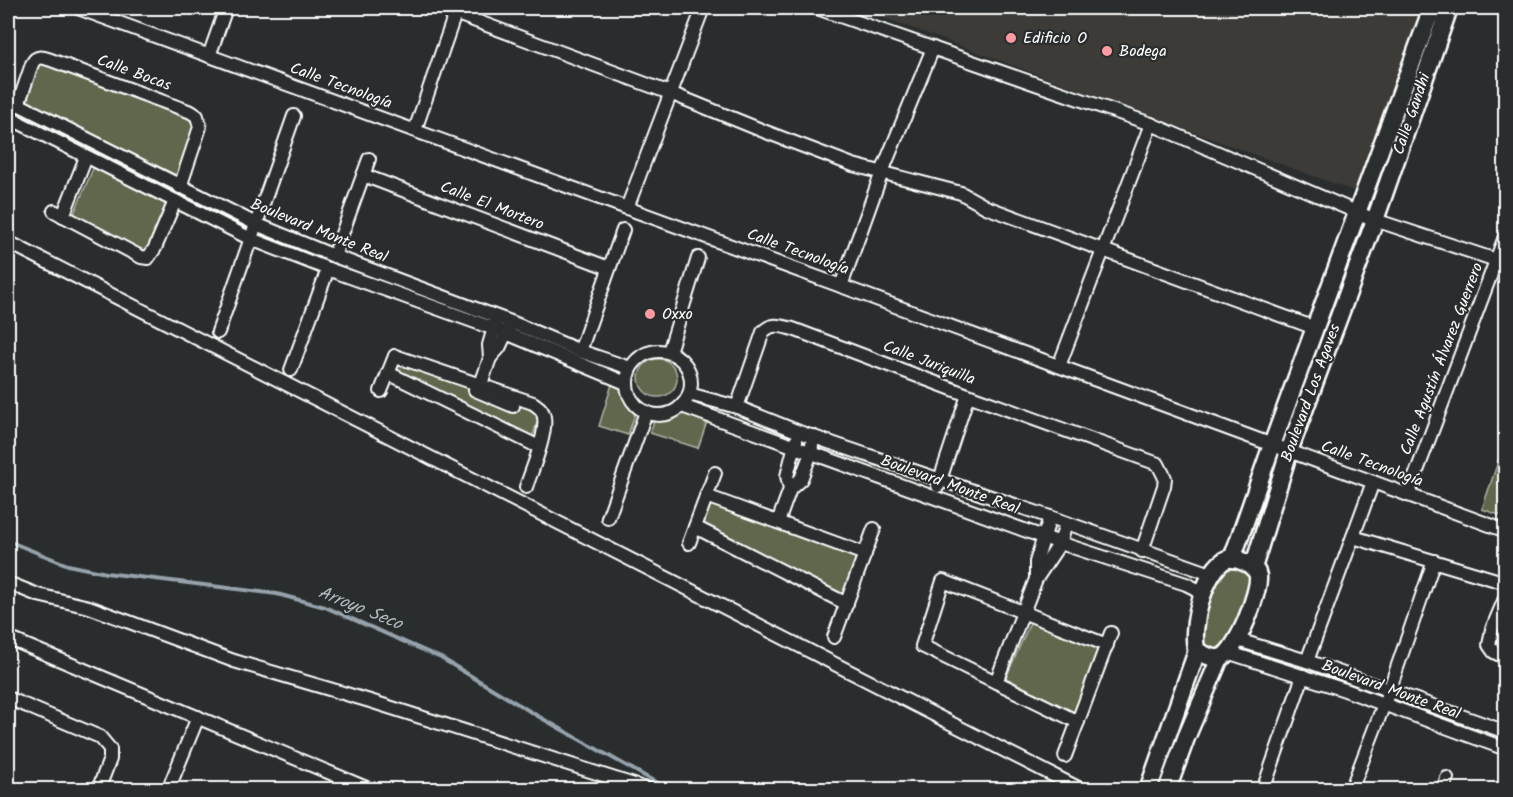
<svg xmlns="http://www.w3.org/2000/svg" width="1513" height="797" viewBox="0 0 1513 797" font-family="Kalam,sans-serif">
	<rect width="100%" height="100%" fill="#2a2d2e"/>
	<filter id="ink" filterUnits="userSpaceOnUse"><feTurbulence type="fractalNoise" baseFrequency=".0167" numOctaves="2"/><feDisplacementMap in="SourceGraphic" scale="12" xChannelSelector="R" yChannelSelector="G"/><feConvolveMatrix kernelMatrix="1 2 1 2 8 2 1 2 1" color-interpolation-filters="sRGB"/></filter>
	<g filter="url(#ink)">
		<!-- built -->
		<path fill="#3c3a38" d="M 857,8 L 1422,8 L 1354,191 Z"/>
		<!-- green -->
		<g fill="#5e674e" stroke="#aeb3a6" stroke-width="1.5">
			<path d="M 37,58 L 198,119 L 178,176 L 24,102 Z"/>
			<path d="M 94,166 L 167,205 L 149,255 L 73,216 Z"/>
			<circle cx="658" cy="378" r="19"/>
			<path d="M 399,360 L 481,389 L 540,414 L 532,438 L 392,372 Z"/>
			<path d="M 613,381 L 622,384 L 625,399 L 635,414 L 628,435 L 599,426 Z"/>
			<path d="M 682,407 L 709,416 L 698,448 L 650,433 L 655,418 L 671,415 Z"/>
			<path d="M 1505,441 L 1506,517 L 1505,517 L 1482,509 Z"/>
			<path d="M 708,501 L 859,557 L 844,596 L 699,525 Z"/>
			<path d="M 1238,565 L 1252,578 L 1232,643 L 1209,654 L 1197,635 L 1217,574 L 1223,568 Z"/>
			<path d="M 1032,618 L 1105,647 L 1078,714 L 1006,678 Z"/>
		</g>
		<g fill="none" stroke-linecap="round" stroke-linejoin="round">
			<!-- stream -->
			<path stroke="#96a3ac" stroke-width="4" d="M 8,541 L 68,565 L 106,573 L 277,594 L 325,607 L 441,658 L 536,715 L 650,779 L 672,790"/>
			<!-- street casing -->
			<g stroke="#fff" stroke-width="16">
				<g id="street">
					<path d="M 78,8 L 841,286 L 1506,531"/>
					<path d="M 441,8 L 670,93 L 766,132 L 853,165 L 961,193 L 986,207 L 1315,328"/>
					<path d="M 817,8 L 1151,124 L 1375,220 L 1496,260"/>
					<path d="M 209,56 L 226,8"/>
					<path d="M 8,99 L 256,224 L 334,256 L 511,322 L 580,351 L 630,368"/>
					<path d="M 18,105 L 32,64 C 36,55 43,57 51,60 L 191,112 L 197,116 L 200,127 L 180,187"/>
					<path d="M 8,117 L 251,239 L 328,269 L 506,333 L 626,383"/>
					<path d="M 415,130 L 457,8"/>
					<path d="M 363,175 L 609,268"/>
					<path d="M 627,208 L 703,8"/>
					<path d="M 54,211 L 141,257 L 148,258 L 155,248 L 175,201"/>
					<path d="M 63,216 L 86,157"/>
					<path d="M 8,242 L 1082,790"/>
					<path d="M 334,256 L 369,159"/>
					<path d="M 841,286 L 882,172 L 933,48"/>
					<path d="M 218,332 L 294,116"/>
					<circle cx="659" cy="383" r="32"/>
					<path d="M 580,351 L 623,230"/>
					<path d="M 669,352 L 698,258"/>
					<path d="M 395,356 L 533,403 C 539,407 543,410 544,417 C 547,434 532,470 526,487"/>
					<path d="M 490,358 L 499,348 L 509,327"/>
					<path d="M 1059,366 L 1151,124"/>
					<path d="M 291,370 L 328,269"/>
					<path d="M 388,373 L 539,447"/>
					<path d="M 481,384 L 490,358 L 489,345 L 496,321"/>
					<path d="M 475,390 L 513,406"/>
					<path d="M 381,391 L 395,356 L 401,359"/>
					<path d="M 689,394 L 737,407 L 799,432 L 1050,517 L 1211,574"/>
					<path d="M 682,406 L 1060,543 L 1186,584 L 1196,589 L 1202,599"/>
					<path d="M 737,407 L 763,332 C 772,322 781,326 793,329 L 968,395 L 1158,464 L 1165,478 L 1164,486 L 1142,551"/>
					<path d="M 938,486 L 968,395"/>
					<path d="M 790,489 L 801,479 L 811,453 L 813,436"/>
					<path d="M 1408,495 L 1506,234"/>
					<path d="M 706,496 L 865,554"/>
					<path d="M 608,518 L 646,412"/>
					<path d="M 778,522 L 790,489 L 787,476 L 796,441"/>
					<path d="M 695,527 L 847,604"/>
					<path d="M 1353,537 L 1506,583"/>
					<path d="M 689,543 L 715,473"/>
					<path d="M 1036,579 L 1036,562 L 1050,517"/>
					<path d="M 8,583 L 38,595 L 89,607 L 234,661 L 370,701 L 650,790"/>
					<path d="M 1506,596 L 1492,629 L 1489,645 L 1494,652 L 1506,658"/>
					<path d="M 834,637 L 874,529"/>
					<path d="M 8,638 L 371,790"/>
					<path d="M 1238,640 L 1307,661 L 1506,732"/>
					<path d="M 1230,653 L 1345,690 L 1506,749"/>
					<path d="M 1307,661 L 1373,482"/>
					<path d="M 996,682 L 1036,579 L 1060,543 L 1066,523"/>
					<path d="M 8,698 L 100,737 L 110,749 L 110,759 L 98,790"/>
					<path d="M 1078,722 L 922,646 L 943,581 L 1107,645"/>
					<path d="M 1065,756 L 1111,633"/>
					<path d="M 168,790 L 198,717"/>
					<path d="M 1263,790 L 1303,676"/>
					<path d="M 1351,790 L 1389,691 L 1434,561"/>
					<path d="M 1443,790 L 1447,778"/>
				</g>
			</g>
			<!-- secondary casing -->
			<g stroke="#fff" stroke-width="21">
				<g id="secondary">
					<path d="M 1227,559 C 1237,558 1256,564 1258,576 C 1260,591 1236,656 1219,658 C 1211,659 1204,654 1197,651 C 1189,630 1205,568 1227,559 Z"/>
					<path d="M 1232,559 L 1272,445 L 1432,8"/>
					<path d="M 1253,568 L 1289,451 L 1375,220 L 1449,8"/>
					<path d="M 1148,790 L 1197,651"/>
					<path d="M 1167,790 L 1186,738 L 1220,658"/>
				</g>
			</g>
			<!-- street -->
			<use href="#street" stroke="#2a2d2e" stroke-width="12"/>
			<!-- secondary -->
			<use href="#secondary" stroke="#2a2d2e" stroke-width="16"/>
		</g>
	</g>
	<!-- markers -->
	<g fill="#ff9aa2" stroke="#2a2d2e" stroke-width="2">
		<circle cx="1011" cy="38" r="6"/>
		<circle cx="1107" cy="51" r="6"/>
		<circle cx="650" cy="314" r="6"/>
	</g>
	<g text-anchor="middle" dominant-baseline="central" stroke-width="4.5" stroke-linejoin="round" paint-order="stroke">
		<!-- poi labels -->
		<g font-size="16" fill="#fff" stroke="#2a2d2e" text-anchor="start">
			<text x="1023" y="38">Edificio O</text>
			<text x="1119" y="51">Bodega</text>
			<text x="662" y="314">Oxxo</text>
		</g>
		<!-- street labels -->
		<g font-size="16" fill="#fff" stroke="#2a2d2e">
			<text transform="translate(134 73) rotate(20)">Calle Bocas</text>
			<text transform="translate(341 86) rotate(20)">Calle Tecnología</text>
			<text transform="translate(1412 114) rotate(-71)">Calle Gandhi</text>
			<text transform="translate(492 206) rotate(21)">Calle El Mortero</text>
			<text transform="translate(319 231) rotate(22)">Boulevard Monte Real</text>
			<text transform="translate(798 252) rotate(20)">Calle Tecnología</text>
			<text transform="translate(1442 359) rotate(-69)">Calle Agustín Álvarez Guerrero</text>
			<text transform="translate(929 363) rotate(21)">Calle Juriquilla</text>
			<text transform="translate(1311 393) rotate(-70)">Boulevard Los Agaves</text>
			<text transform="translate(1372 464) rotate(20)">Calle Tecnología</text>
			<text transform="translate(950 485) rotate(20)">Boulevard Monte Real</text>
			<text transform="translate(1391 690) rotate(20)">Boulevard Monte Real</text>
		</g>
		<!-- water labels -->
		<g font-size="18" font-style="italic" fill="#b0bac0" stroke="#2a2d2e">
			<text transform="translate(360 609) rotate(22)">Arroyo Seco</text>
		</g>
	</g>
	<!-- margin -->
	<rect width="1513" height="797" fill="none" stroke="#2a2d2e" stroke-width="30"/>
	<rect x="15" y="15" width="1483" height="767" fill="none" stroke="#fff" stroke-width="2" filter="url(#ink)"/>
</svg>
